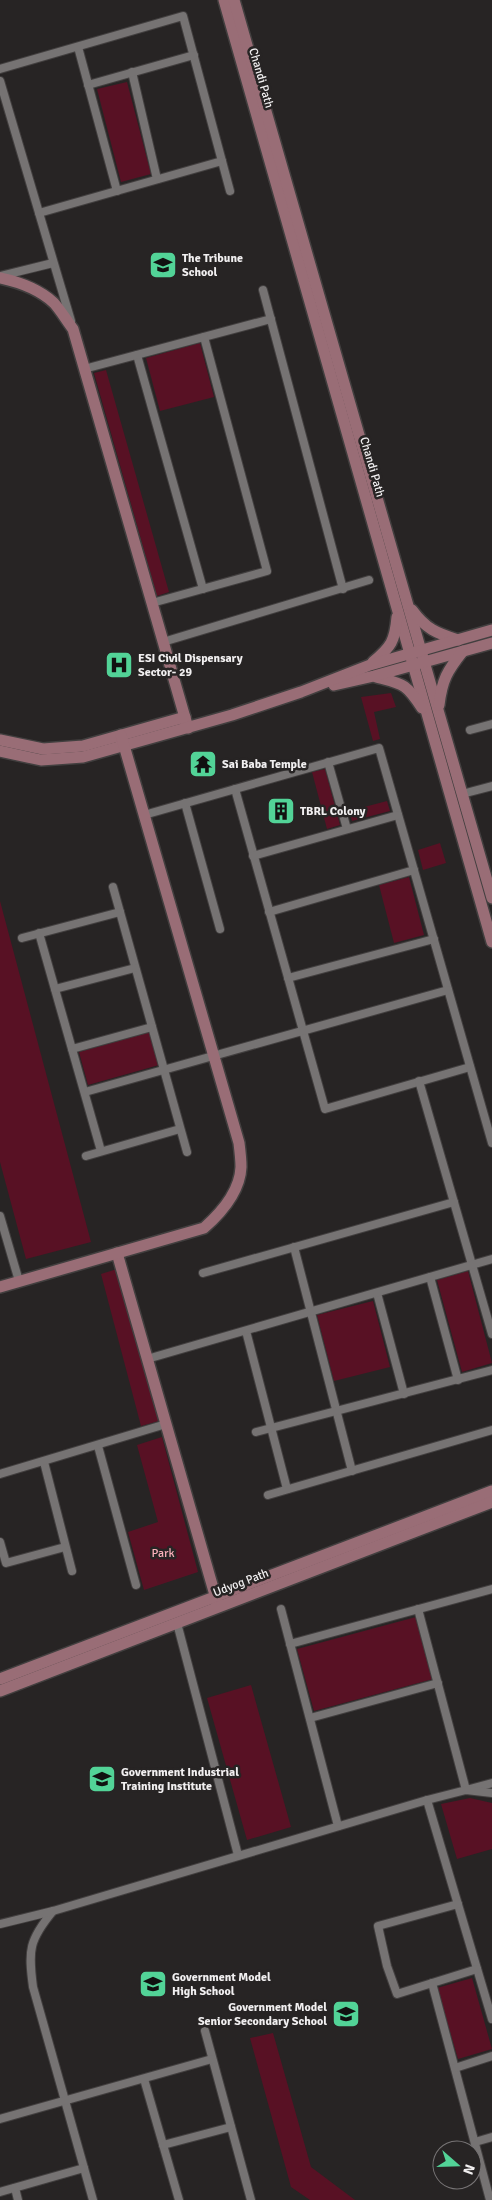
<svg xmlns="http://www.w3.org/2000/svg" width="492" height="2200" viewBox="0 0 492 2200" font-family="Signika,sans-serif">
	<rect width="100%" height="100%" fill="#272424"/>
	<!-- green -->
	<g fill="#581124">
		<path d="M 127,82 L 151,174 L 121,182 L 97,89 Z"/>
		<path d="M 200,343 L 214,397 L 160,411 L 146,358 Z"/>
		<path d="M 106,370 L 169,592 L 157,596 L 94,373 Z"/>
		<path d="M 391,693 L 396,707 L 374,712 L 380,739 L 373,741 L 361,697 Z"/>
		<path d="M 325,769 L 340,825 L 327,829 L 312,772 Z"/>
		<path d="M 387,801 L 390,811 L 352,821 L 349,811 Z"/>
		<path d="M 440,843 L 446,863 L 423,870 L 418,850 Z"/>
		<path d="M 409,877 L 424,935 L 394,943 L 379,885 Z"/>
		<path d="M 0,901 L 91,1242 L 26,1259 L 0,1162 Z"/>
		<path d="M 150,1032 L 159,1065 L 88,1085 L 79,1052 Z"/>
		<path d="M 117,1269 L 159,1421 L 141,1426 L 101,1274 Z"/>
		<path d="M 468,1271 L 492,1363 L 462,1372 L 437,1280 Z"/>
		<path d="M 373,1301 L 390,1367 L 334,1381 L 317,1315 Z"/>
		<path d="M 162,1437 L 198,1572 L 144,1590 L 128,1532 L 158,1522 L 137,1445 Z"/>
		<path d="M 416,1617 L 433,1679 L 314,1711 L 297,1649 Z"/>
		<path d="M 251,1685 L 291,1827 L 247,1840 L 207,1698 Z"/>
		<path d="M 470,1798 L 492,1803 L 492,1849 L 457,1859 L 441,1804 Z"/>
		<path d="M 472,1978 L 492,2049 L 458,2059 L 437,1988 Z"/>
		<path d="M 273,2033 L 311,2167 L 355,2200 L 310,2200 L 291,2187 L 250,2038 Z"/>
	</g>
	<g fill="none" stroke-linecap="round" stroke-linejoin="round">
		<!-- street casing -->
		<g stroke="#423f3f" stroke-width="10">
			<g id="street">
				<path d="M 78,47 L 117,191"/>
				<path d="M 0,69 L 183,16 L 230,191"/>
				<path d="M 132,72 L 157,179"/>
				<path d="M 0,81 L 71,321"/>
				<path d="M 88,85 L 194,55"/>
				<path d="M 39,213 L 222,161"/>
				<path d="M 0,276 L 53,263"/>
				<path d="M 263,290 L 343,589"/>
				<path d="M 137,355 L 203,589"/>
				<path d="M 84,369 L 271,319"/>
				<path d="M 152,603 L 267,571 L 204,337"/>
				<path d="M 163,642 L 369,580"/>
				<path d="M 470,730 L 492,724"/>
				<path d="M 328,762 L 347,829"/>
				<path d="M 235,789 L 325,1109 L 470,1067"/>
				<path d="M 462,794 L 492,786"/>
				<path d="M 185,803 L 220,929"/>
				<path d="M 144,815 L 379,748 L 492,1143"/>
				<path d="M 253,856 L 398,815"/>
				<path d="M 113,887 L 187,1152"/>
				<path d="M 269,912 L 414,870"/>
				<path d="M 39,933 L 101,1151"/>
				<path d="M 22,938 L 120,912"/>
				<path d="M 288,978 L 434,939"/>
				<path d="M 55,989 L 135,968"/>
				<path d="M 72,1049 L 152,1027"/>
				<path d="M 419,1081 L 492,1334"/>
				<path d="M 85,1092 L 448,990"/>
				<path d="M 86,1156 L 180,1129"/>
				<path d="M 0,1216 L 19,1281"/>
				<path d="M 294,1247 L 352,1471"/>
				<path d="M 203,1273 L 454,1202"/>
				<path d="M 430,1277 L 458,1380"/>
				<path d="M 377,1293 L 404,1394"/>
				<path d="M 246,1331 L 287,1489"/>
				<path d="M 147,1359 L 492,1259"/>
				<path d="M 256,1432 L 492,1370"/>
				<path d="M 98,1446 L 136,1585"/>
				<path d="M 44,1462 L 72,1571"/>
				<path d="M 0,1474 L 166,1424"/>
				<path d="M 268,1495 L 492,1430"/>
				<path d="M 0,1542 L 6,1563 L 65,1547"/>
				<path d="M 281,1609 L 338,1826"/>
				<path d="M 418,1609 L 466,1790 L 492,1783"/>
				<path d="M 177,1623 L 238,1855"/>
				<path d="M 290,1644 L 492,1589"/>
				<path d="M 310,1718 L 438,1683"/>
				<path d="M 427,1800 L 492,2019"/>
				<path d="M 458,1904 L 378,1926 L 387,1966 L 397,1994 L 477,1969"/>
				<path d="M 53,1911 C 29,1940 28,1950 33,1987 L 93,2200"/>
				<path d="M 0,1924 L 53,1911 L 427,1800 L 466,1790 L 492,1793"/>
				<path d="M 432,1983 L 490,2200"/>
				<path d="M 205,2031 L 251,2200"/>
				<path d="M 455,2068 L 492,2056"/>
				<path d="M 144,2079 L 179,2200"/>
				<path d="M 0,2119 L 212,2059"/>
				<path d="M 475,2142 L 492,2137"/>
				<path d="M 163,2145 L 231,2127"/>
				<path d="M 15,2188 L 18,2200"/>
				<path d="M 0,2192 L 84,2168"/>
			</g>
		</g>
		<!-- secondary casing -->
		<g stroke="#423f3f" stroke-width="14">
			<g id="secondary">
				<path d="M 224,0 L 492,942"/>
				<path d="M 234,0 L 492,898"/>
				<path d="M 0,278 C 19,282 40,290 54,303 C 61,311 67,321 73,329 L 188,728"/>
				<path d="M 412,610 C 426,629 436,633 458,640"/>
				<path d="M 373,662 C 391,647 395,641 397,617"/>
				<path d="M 376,677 C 403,684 406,683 422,708"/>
				<path d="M 334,685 L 374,676 L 492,643"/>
				<path d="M 439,705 C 442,680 447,671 463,651"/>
				<path d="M 0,740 L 43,749 L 83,746 L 185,717"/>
				<path d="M 0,751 L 41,760 L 83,757 L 232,715 L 301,692 L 370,665 L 492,630"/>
				<path d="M 117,1253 L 217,1602"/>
				<path d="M 0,1287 L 204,1228 C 221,1213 240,1192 241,1167 C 241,1159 240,1151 239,1143 L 121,735"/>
				<path d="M 0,1679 L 492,1491"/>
				<path d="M 0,1691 L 492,1502"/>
			</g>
		</g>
		<!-- street -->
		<use href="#street" stroke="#767373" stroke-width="8"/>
		<!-- secondary -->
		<use href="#secondary" stroke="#996d76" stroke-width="11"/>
	</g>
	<!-- icons -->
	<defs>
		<g id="school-square" transform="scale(1.4375)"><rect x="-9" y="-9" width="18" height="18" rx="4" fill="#52d397" stroke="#272424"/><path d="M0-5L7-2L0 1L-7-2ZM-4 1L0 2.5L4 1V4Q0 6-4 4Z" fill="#111"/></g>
		<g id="hospital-square" transform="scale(1.4375)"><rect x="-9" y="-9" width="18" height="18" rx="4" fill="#52d397" stroke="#272424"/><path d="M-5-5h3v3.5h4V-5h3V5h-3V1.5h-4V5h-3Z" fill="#111"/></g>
		<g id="temple-square" transform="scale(1.4375)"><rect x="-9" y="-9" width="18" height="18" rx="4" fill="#52d397" stroke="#272424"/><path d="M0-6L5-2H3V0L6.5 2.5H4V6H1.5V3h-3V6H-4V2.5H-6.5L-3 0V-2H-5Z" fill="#111"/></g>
		<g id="building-square" transform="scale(1.4375)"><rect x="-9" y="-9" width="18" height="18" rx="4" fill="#52d397" stroke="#272424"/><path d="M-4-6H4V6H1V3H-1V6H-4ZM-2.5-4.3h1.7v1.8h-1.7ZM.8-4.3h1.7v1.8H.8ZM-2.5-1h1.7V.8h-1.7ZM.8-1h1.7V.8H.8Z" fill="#111"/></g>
		<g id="university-square" transform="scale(1.4375)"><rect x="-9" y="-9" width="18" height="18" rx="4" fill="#52d397" stroke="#272424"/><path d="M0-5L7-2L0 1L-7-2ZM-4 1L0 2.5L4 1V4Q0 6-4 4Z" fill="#111"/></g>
	</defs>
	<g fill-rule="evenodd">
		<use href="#school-square" x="163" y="265"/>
		<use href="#hospital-square" x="119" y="665"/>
		<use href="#temple-square" x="203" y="764"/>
		<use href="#building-square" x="281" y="811"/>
		<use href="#university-square" x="102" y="1779"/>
		<use href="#school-square" x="153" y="1984"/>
		<use href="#school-square" x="346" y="2014"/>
	</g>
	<g text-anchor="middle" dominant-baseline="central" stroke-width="5" stroke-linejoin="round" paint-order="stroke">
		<!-- street labels -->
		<g font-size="12" fill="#f1eff0" stroke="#272424">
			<text transform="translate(261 78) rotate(74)">Chandi Path</text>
			<text transform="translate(372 467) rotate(74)">Chandi Path</text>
			<text transform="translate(241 1583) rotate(-21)">Udyog Path</text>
		</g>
		<!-- poi labels -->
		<g font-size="12" font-weight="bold" fill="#f1eff0" stroke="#272424" text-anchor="start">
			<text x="182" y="258">The Tribune<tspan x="182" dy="14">School</tspan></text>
			<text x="138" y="658">ESI Civil Dispensary<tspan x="138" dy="14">Sector- 29</tspan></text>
			<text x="222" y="764">Sai Baba Temple</text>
			<text x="300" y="811">TBRL Colony</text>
			<text x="121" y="1772">Government Industrial<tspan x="121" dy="14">Training Institute</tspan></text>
			<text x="172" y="1977">Government Model<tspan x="172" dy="14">High School</tspan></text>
			<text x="327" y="2007" text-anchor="end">Government Model<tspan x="327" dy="14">Senior Secondary School</tspan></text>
		</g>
		<!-- park labels -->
		<g font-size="12" fill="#fbb1bb" stroke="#272424">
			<text x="163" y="1553">Park</text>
		</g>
	</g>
	<!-- north arrow -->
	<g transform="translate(457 2165) rotate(110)"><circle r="24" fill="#272424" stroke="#787576"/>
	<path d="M0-4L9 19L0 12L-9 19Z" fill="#52d397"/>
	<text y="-8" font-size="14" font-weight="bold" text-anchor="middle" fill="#f1eff0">N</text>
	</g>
</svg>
